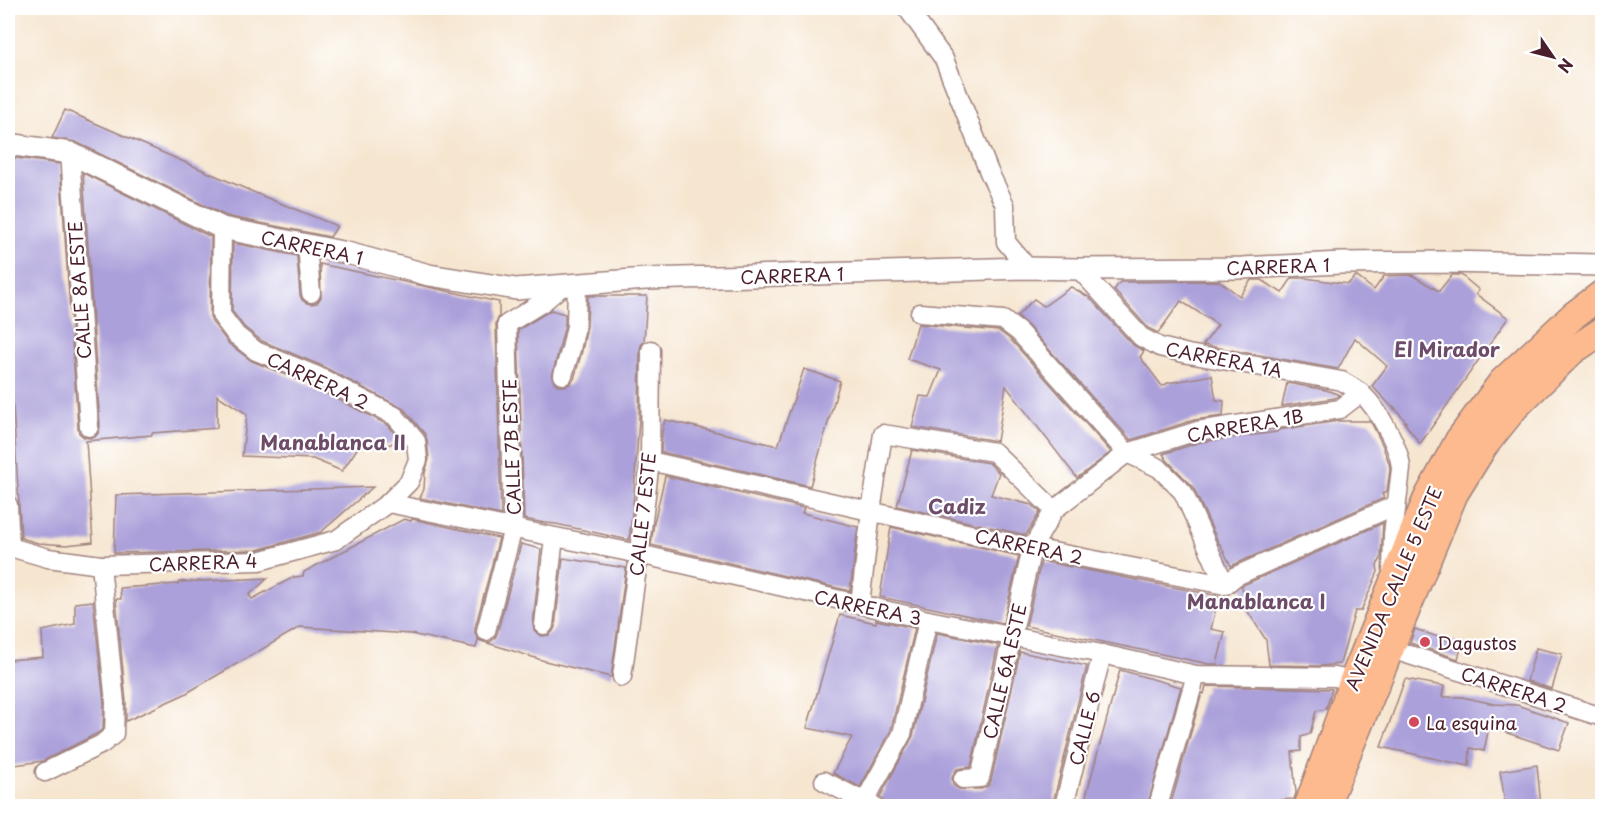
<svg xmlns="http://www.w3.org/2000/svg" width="1610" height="814" viewBox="0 0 1610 814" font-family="'Playpen Sans',sans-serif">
	<rect width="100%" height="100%" fill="#fff"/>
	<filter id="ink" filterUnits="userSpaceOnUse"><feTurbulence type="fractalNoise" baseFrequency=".0167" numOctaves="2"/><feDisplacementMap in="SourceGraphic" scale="12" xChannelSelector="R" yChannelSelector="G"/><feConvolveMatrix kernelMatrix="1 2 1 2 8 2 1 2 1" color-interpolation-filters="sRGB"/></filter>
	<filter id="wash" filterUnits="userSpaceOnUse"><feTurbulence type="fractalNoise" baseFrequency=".008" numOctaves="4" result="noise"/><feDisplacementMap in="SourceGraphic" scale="24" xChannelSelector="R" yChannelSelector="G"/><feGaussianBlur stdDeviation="1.35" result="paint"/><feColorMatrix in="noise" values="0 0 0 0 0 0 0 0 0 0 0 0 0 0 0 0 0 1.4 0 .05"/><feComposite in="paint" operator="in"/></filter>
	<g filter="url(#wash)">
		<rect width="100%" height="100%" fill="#f6e6d0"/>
		<g id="blocks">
			<!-- building -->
			<g fill="#aba0da">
				<path d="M 65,110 L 260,195 L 337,226 L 330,237 L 226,216 L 76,142 L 52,138 Z"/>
				<path d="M 8,157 L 60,164 L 78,428 L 79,433 L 84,437 L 89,438 L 95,437 L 99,432 L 100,426 L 83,173 L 211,237 L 210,316 L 212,322 L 229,344 L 252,361 L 310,385 L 388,425 L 400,440 L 388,445 L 359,446 L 342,471 L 313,459 L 242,456 L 247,414 L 217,395 L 217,428 L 152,433 L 152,435 L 86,441 L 93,542 L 66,545 L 38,543 L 21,538 L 8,324 Z"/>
				<path d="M 233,243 L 297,256 L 300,295 L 302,300 L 307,303 L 311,304 L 317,303 L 321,297 L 320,264 L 499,302 L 499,316 L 496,324 L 501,515 L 420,498 L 424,489 L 425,473 L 429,459 L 427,440 L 425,434 L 404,409 L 320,365 L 262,341 L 244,327 L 232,311 Z"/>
				<path d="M 1412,275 L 1439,291 L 1452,275 L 1461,275 L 1479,290 L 1476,294 L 1508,318 L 1420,444 L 1404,422 L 1406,422 L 1394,407 L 1394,409 L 1372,386 L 1387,366 L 1355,338 L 1338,369 L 1203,345 L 1218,325 L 1181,301 L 1158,333 L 1148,328 L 1114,290 L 1120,282 L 1219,281 L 1240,296 L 1251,280 L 1262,280 L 1282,293 L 1292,278 L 1305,278 L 1348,284 L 1356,276 L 1374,290 L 1384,276 Z"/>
				<path d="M 1071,287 L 1089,297 L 1133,345 L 1144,351 L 1140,357 L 1162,386 L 1168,383 L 1212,375 L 1216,400 L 1224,401 L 1223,416 L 1194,420 L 1131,440 L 1027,325 L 1017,316 L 1034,299 L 1044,306 Z"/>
				<path d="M 588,296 L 647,296 L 644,341 L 641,345 L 640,350 L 639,419 L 633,506 L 629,540 L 556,524 L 545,523 L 524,519 L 518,330 L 551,310 L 565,314 L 565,325 L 552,377 L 554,382 L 559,386 L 566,386 L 570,384 L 574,379 L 582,351 L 587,326 Z"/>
				<path d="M 918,324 L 999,331 L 1011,340 L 1111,452 L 1077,478 L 1006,386 L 997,441 L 912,427 L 920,396 L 930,397 L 941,370 L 907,359 Z"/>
				<path d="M 804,369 L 840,381 L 810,486 L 661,452 L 662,431 L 665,420 L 778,446 Z"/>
				<path d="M 1287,383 L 1326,390 L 1340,395 L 1335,398 L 1282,406 Z"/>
				<path d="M 1338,421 L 1369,421 L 1372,424 L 1382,444 L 1389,463 L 1390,469 L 1387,491 L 1382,494 L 1384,498 L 1231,566 L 1220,544 L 1219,544 L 1193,487 L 1167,460 L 1163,454 L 1200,442 L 1277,432 L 1278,430 Z"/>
				<path d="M 912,450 L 989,463 L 999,473 L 991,495 L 1032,505 L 1040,512 L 1026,535 L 897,506 Z"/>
				<path d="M 665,476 L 804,508 L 802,513 L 858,527 L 850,591 L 651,545 L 654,523 Z"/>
				<path d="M 373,487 L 321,532 L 257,550 L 114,553 L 116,495 Z"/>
				<path d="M 404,519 L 411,521 L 412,519 L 499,538 L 475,628 L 475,633 L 478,639 L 484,642 L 490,642 L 494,639 L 497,634 L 521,544 L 541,549 L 533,624 L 534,630 L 538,634 L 542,636 L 549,635 L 553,631 L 555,627 L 563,558 L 626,568 L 611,677 L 545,661 L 478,640 L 476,648 L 411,634 L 300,627 L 185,694 L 126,721 L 126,702 L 116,599 L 121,599 L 120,588 L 178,584 L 179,582 L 268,578 L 249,595 L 252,599 L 294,577 L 303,576 L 304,572 Z"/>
				<path d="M 1383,523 L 1381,559 L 1377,565 L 1378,572 L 1361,611 L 1355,611 L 1340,664 L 1320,666 L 1269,665 L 1266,640 L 1241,601 L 1250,603 L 1241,586 Z"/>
				<path d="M 891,527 L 1019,556 L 1003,623 L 880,597 Z"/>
				<path d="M 1041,561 L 1219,596 L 1211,629 L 1225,632 L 1217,664 L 1209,664 L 1026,626 Z"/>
				<path d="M 93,601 L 104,703 L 103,729 L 96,734 L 43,761 L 8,766 L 8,660 L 43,657 L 42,631 L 75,624 L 75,603 Z"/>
				<path d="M 840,615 L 876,623 L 876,620 L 915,628 L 891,730 L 860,787 L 833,773 L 852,737 L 807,728 Z"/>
				<path d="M 1415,629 L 1441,638 L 1462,644 L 1458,659 L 1410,643 Z"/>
				<path d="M 937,633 L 998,645 L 971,767 L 957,769 L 953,775 L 952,779 L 953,785 L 959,789 L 981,789 L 988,786 L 991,781 L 1020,652 L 1087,666 L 1054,799 L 1055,807 L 884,807 L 883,800 L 880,797 L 913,736 Z"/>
				<path d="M 1536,648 L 1562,654 L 1552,689 L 1527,681 Z"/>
				<path d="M 1120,670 L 1181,687 L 1147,807 L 1083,807 Z"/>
				<path d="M 1405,679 L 1444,686 L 1442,697 L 1462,697 L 1494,704 L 1517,705 L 1569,723 L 1559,750 L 1489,727 L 1484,751 L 1470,748 L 1469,766 L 1381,747 Z"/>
				<path d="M 1206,686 L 1332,689 L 1326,709 L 1316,711 L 1310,734 L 1301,737 L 1301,751 L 1292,752 L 1296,793 L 1294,799 L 1257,801 L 1257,807 L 1170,807 L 1202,693 L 1204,694 Z"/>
				<path d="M 1537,765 L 1541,807 L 1506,807 L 1500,771 Z"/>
			</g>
		</g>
	</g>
	<g filter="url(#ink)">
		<use href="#blocks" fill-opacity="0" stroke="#a0827e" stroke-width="1.5"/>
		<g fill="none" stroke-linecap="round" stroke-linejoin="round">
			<!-- minor casing -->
			<g stroke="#a0827e" stroke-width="21">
				<g id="minor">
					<path d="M 907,8 L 944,59 L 989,172 L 1005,205 L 1006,242 L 1028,268"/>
					<path d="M 70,153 L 89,427"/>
					<path d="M 307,245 L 311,293"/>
					<path d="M 1079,269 L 1141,337 L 1160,347 L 1188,354 L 1342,381 C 1348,385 1356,389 1362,394 C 1378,409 1400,447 1401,469 L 1393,534 L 1392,571"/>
					<path d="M 920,313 L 1003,320 L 1019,332 L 1127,453 L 1159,468 L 1183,492 L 1225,585"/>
					<path d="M 563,375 L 571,349 L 576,326 L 577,285"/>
					<path d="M 650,461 L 1032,548 L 1225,585 L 1236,576 L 1396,505"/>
					<path d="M 388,503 L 639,554 L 928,620 L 1102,654 L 1196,675 L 1335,677 L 1353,681"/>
					<path d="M 8,505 L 10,547"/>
					<path d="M 8,545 L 10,547 L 48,558 L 101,565 L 259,561 L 336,540 L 388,503 L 409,482 L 418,460 L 416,441 L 395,416 L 315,375 L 256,351 L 236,335 L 221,315 L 222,228"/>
					<path d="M 860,604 L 871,511 L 883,434 L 994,452 L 1054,510"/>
					<path d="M 544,625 L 554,537"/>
					<path d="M 486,631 L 513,528 L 507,324 L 543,302 L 561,287"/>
					<path d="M 1391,649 L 1602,717"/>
					<path d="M 622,677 L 639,554 L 650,461 L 651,350"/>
					<path d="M 45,772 L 102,744 L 114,734 L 115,703 L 101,565"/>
					<path d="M 963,779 L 980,778 L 1032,548 L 1054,510 L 1127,453 L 1197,431 L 1340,409 L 1361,393"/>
					<path d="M 824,781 L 873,806"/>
					<path d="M 1065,802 L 1102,654"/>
					<path d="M 862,806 L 902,734 L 928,620"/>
					<path d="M 1158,806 L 1196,675"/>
				</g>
			</g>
			<!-- tertiary casing -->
			<g stroke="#a0827e" stroke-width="24">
				<path id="tertiary" d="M 8,144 L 70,153 L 222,228 L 347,253 L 429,275 L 516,289 L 646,279 L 1028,268 L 1079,269 L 1242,268 L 1340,263 L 1443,262 L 1602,265"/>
			</g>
			<!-- primary casing -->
			<g stroke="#a0827e" stroke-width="30">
				<g id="primary">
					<path d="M 1329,797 L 1454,494 L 1483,447 L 1515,407 L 1572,351 L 1602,331"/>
					<path d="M 1308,806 L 1353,681 L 1427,499 L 1459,440 L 1502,382 L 1574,315 L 1602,294"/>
				</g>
			</g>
			<!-- minor -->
			<use href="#minor" stroke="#fff" stroke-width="18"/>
			<!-- tertiary -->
			<use href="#tertiary" stroke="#fff" stroke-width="21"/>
			<!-- primary -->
			<use href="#primary" stroke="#fcba8e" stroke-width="27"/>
		</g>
	</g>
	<!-- markers -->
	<g fill="#d1495b" stroke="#fff" stroke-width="2">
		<circle cx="1425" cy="642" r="6"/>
		<circle cx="1414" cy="722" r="6"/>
	</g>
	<g text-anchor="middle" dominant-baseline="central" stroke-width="4.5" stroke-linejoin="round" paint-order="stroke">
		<!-- street labels -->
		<g font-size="18" fill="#4a1f2b" stroke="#fff">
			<text transform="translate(312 247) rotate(12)">CARRERA 1</text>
			<text transform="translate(1278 266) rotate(-2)">CARRERA 1</text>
			<text transform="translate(792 275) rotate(-2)">CARRERA 1</text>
			<text transform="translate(79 290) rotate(-94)">CALLE 8A ESTE</text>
			<text transform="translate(1224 359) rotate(11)">CARRERA 1A</text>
			<text transform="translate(318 380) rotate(25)">CARRERA 2</text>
			<text transform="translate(1245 425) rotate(-10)">CARRERA 1B</text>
			<text transform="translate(511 447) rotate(-92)">CALLE 7B ESTE</text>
			<text transform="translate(642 514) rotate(-84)">CALLE 7 ESTE</text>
			<text transform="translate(1029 546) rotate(12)">CARRERA 2</text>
			<text transform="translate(203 562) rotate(-2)">CARRERA 4</text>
			<text transform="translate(1393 588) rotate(-67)">AVENIDA CALLE 5 ESTE</text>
			<text transform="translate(868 607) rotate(12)">CARRERA 3</text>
			<text transform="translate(1004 671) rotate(-77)">CALLE 6A ESTE</text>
			<text transform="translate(1514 689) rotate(18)">CARRERA 2</text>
			<text transform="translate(1084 728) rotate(-76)">CALLE 6</text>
		</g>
		<!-- poi labels -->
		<g font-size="18" fill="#4a1f2b" stroke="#fff" text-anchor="start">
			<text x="1437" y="642">Dagustos</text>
			<text x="1426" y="722">La esquina</text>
		</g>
		<!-- neighbourhood labels -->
		<g font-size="20" font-weight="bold" fill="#6c4c68" stroke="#fff">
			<text x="1447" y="349">El Mirador</text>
			<text x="333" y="442">Manablanca II</text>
			<text x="957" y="506">Cadiz</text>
			<text x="1256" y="601">Manablanca I</text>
		</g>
	</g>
	<!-- margin -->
	<rect width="1610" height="814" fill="none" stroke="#fff" stroke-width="30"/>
	<!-- north arrow -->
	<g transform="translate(1553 57) rotate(125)" stroke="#ffffff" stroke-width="4.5" paint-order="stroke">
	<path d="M0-4.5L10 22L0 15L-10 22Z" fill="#4a1f2b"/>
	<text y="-9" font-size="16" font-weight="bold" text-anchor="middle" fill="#4a1f2b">N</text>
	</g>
</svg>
